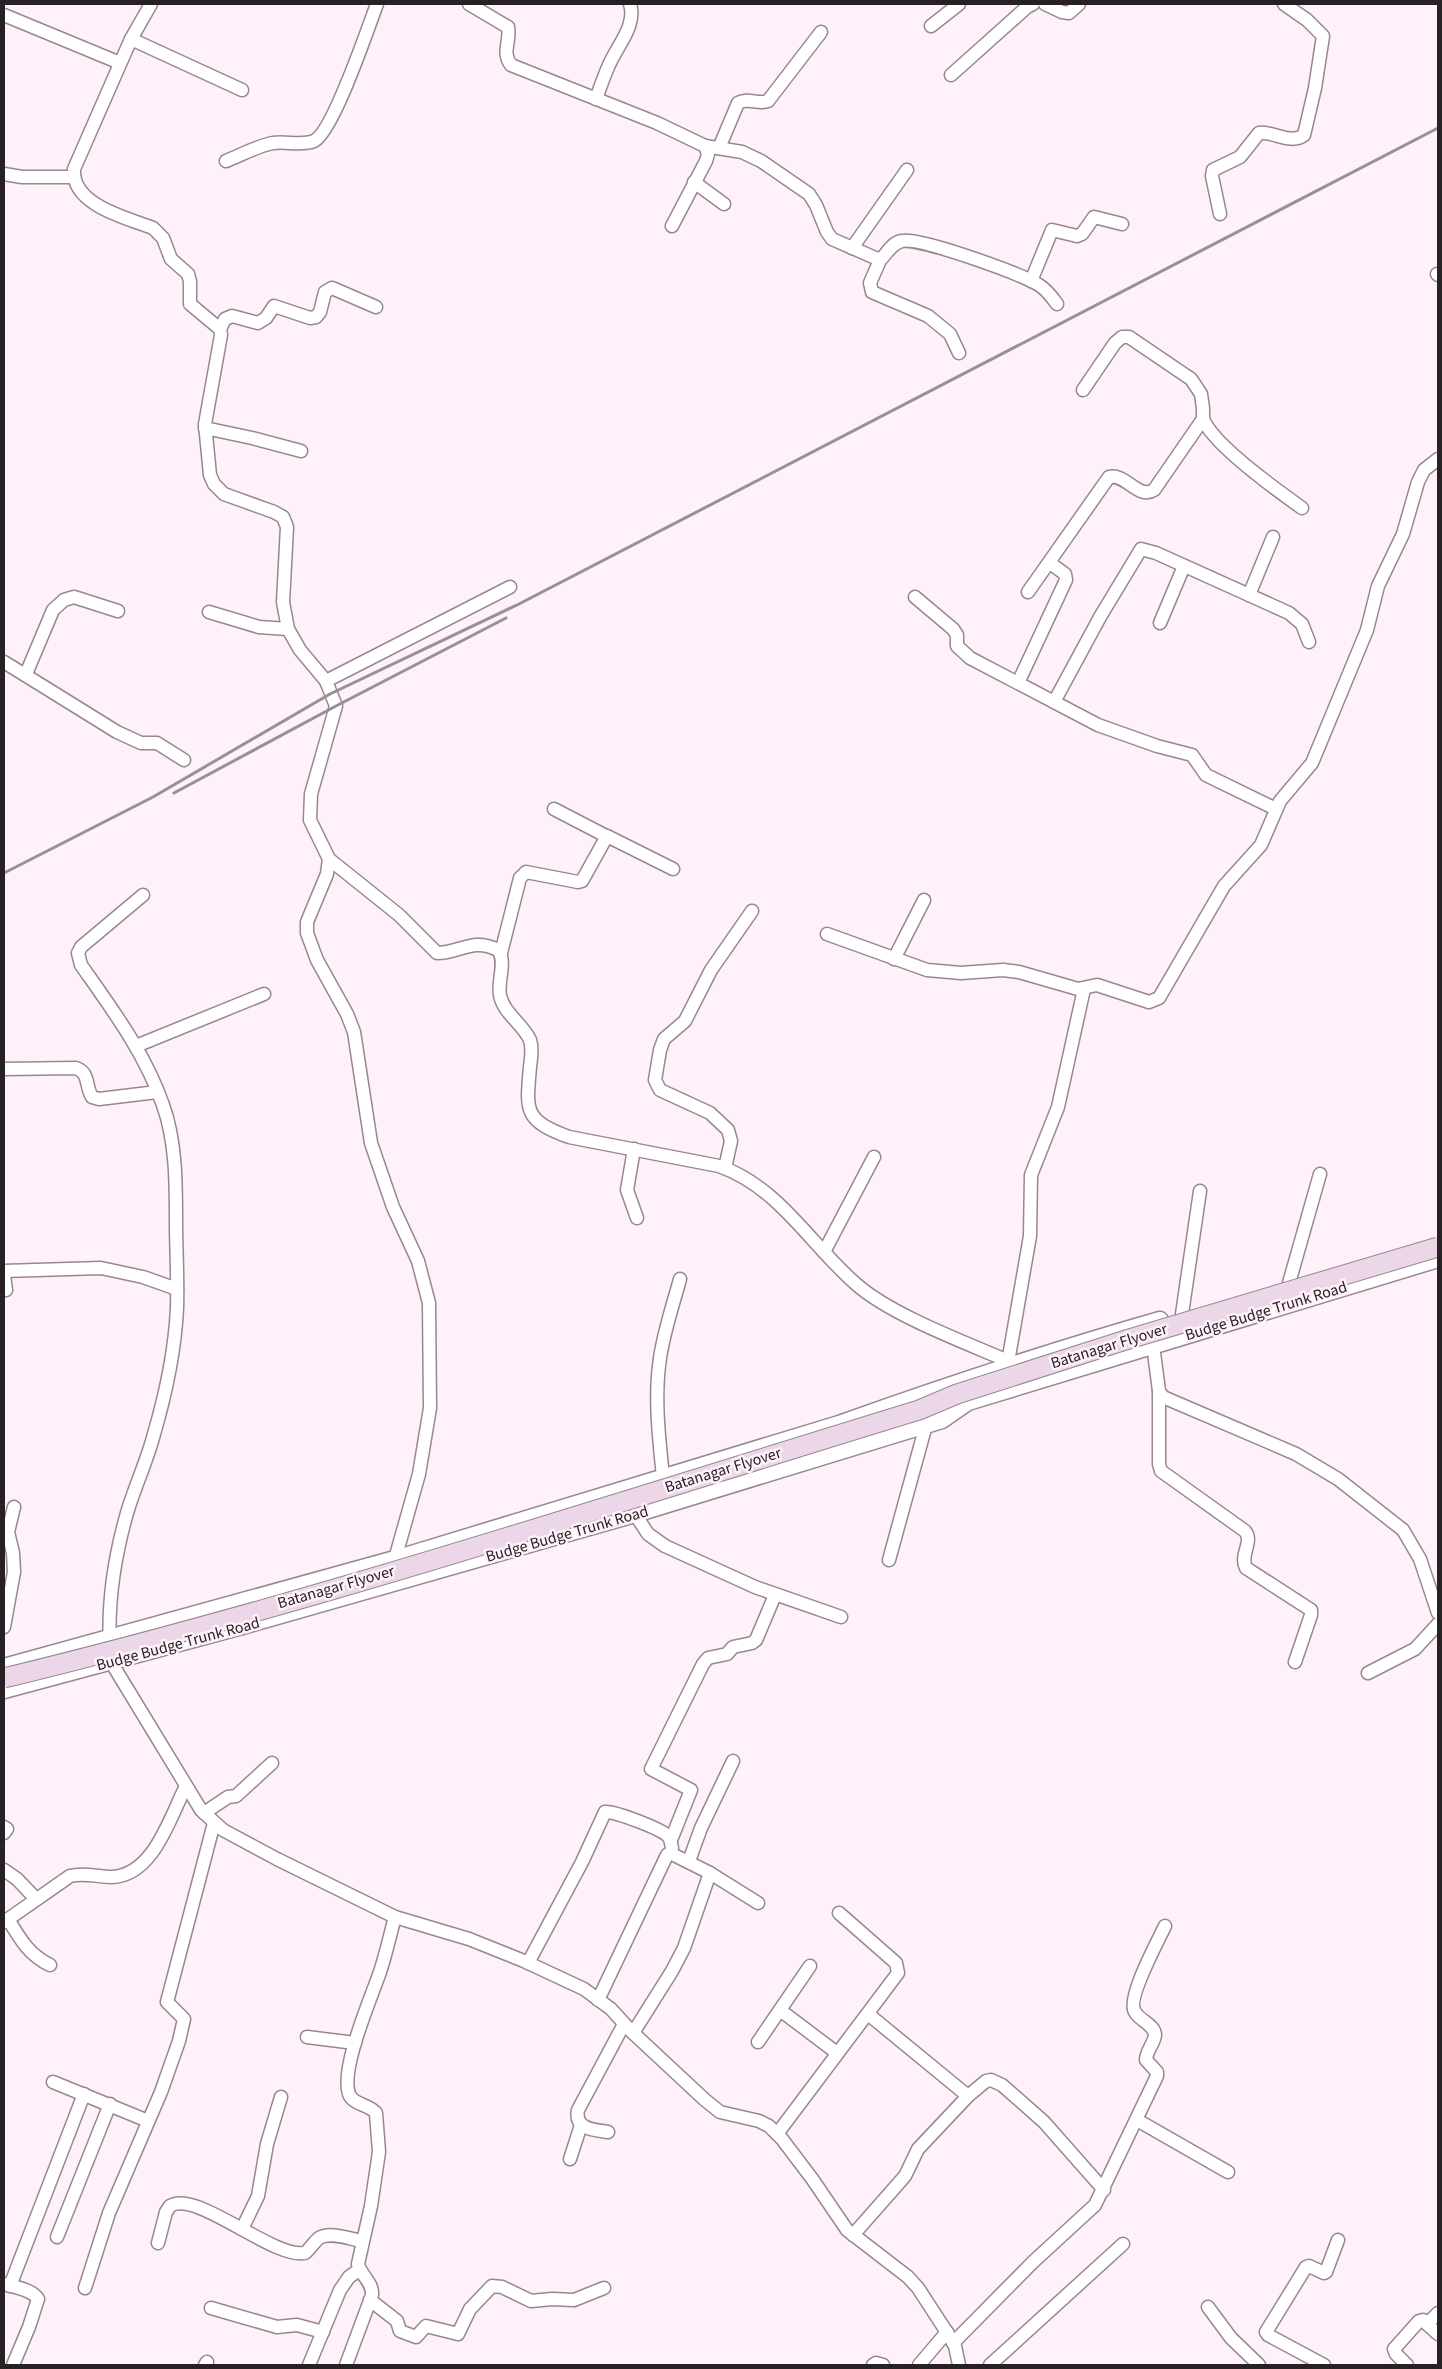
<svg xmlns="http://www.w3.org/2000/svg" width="1442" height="2369" viewBox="0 0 1442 2369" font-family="'Source Sans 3',sans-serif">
	<rect width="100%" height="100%" fill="#fef1fa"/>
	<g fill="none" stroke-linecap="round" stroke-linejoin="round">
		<!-- minor casing -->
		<g stroke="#988694" stroke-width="15">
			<g id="minor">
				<path d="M 151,4 L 131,39 L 74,169 C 71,205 127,218 153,228 L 163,238 L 171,259 L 188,274 L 190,281 L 190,304 L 220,329 L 221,335 L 205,424 L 210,475 L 214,484 L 224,494 L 274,512 L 283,517 L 287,527 L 283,602 L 288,629 L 300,650 L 326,681 L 336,706 L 311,794 L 310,820 L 329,859 L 327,874 L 307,922 L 307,933 L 317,960 L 347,1014 L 354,1032 L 371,1143 L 393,1207 L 418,1261 L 429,1303 L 430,1408 L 419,1474 L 395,1559"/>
				<path d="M 469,4 L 508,27 C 511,41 501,52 511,65 L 657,123 L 705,146 L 708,154 L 706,161 L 672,226"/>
				<path d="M 1045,4 L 1062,12 L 1069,13 L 1079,4"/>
				<path d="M 4,15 L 120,63"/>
				<path d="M 931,26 L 959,4"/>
				<path d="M 131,39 L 242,90"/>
				<path d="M 951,75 L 1027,7 L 1033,4"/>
				<path d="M 596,99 C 600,88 604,76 609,65 C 617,46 637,25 630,4"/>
				<path d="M 705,146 L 742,152 L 761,161 L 809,194 L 816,205 L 827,232 L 832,239 L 880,260 C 887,254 891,243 902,241 C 920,237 1021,274 1039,285 C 1047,290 1052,297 1057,304"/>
				<path d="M 719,148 L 738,103 C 748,97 758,105 768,101 L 821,32"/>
				<path d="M 226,161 C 241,155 257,146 273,143 C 286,141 302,146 314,141 C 333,132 368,28 377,4"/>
				<path d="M 4,174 L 22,177 L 74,177"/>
				<path d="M 694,182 L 724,204"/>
				<path d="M 1220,214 L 1212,176 L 1213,170 L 1240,157 L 1259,133 C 1273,131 1291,145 1304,135 L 1315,88 L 1323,36 L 1307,20 L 1284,4"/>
				<path d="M 852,248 L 907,170"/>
				<path d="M 880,260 L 870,283 L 872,292 L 928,316 L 950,334 L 959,353"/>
				<path d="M 1437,274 L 1438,275"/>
				<path d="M 1031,281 L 1052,230 L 1077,236 L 1082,234 L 1094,217 L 1122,224"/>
				<path d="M 220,329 L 225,319 L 232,316 L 258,323 L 266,318 L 274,306 L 310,318 L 316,317 L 320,312 L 325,292 L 332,288 L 376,307"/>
				<path d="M 1203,419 C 1213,444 1278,491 1302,508"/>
				<path d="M 205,428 L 252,438 L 301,451"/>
				<path d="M 1028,592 L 1109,477 C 1126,473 1138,500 1154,490 L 1203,419 L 1203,408 L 1201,394 L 1191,379 L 1129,337 L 1122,337 L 1115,343 L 1083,390"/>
				<path d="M 1249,595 L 1273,537"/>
				<path d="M 915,597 L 953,629 L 957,635 L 957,646 L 970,658 L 1098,725 L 1157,746 L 1192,755 L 1206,775 L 1276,809"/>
				<path d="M 209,612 L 259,627 L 288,629"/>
				<path d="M 1160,623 L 1184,566"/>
				<path d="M 4,662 L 117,732 L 141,743 L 157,743 L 184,760"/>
				<path d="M 26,674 L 53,610 L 64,600 L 74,597 L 118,611"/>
				<path d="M 326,681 L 510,587"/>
				<path d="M 1018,683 L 1066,580 L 1065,574 L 1050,563"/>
				<path d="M 1054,702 L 1100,617 L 1141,549 L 1156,553 L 1289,613 L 1302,624 L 1309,642"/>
				<path d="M 554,809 L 606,836"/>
				<path d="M 329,859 L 399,915 L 437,953 C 460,953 473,937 498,950 C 507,961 497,982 500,995 C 503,1013 523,1024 530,1040 C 533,1049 531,1058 530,1067 C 526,1112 524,1120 569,1137 L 719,1166 C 779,1187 810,1244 856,1284 C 891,1315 964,1342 1008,1361"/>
				<path d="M 143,895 L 81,947 L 78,953 L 81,965 C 112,1009 145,1053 163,1105 C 176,1141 176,1183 176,1221 C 176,1250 178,1279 177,1308 C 175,1350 166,1393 154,1434 C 147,1461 135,1486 127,1513 C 113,1562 106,1611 111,1662 L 201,1810 L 223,1830 L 277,1859 L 395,1917 L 469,1939 L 524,1961 L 584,1989 L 611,2009 L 631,2031 L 705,2100 L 720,2112 L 759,2121 L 769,2126 L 782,2139 L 813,2180 L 847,2230 L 908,2277 L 918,2288 L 948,2334 L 955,2346 L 959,2365"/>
				<path d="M 827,934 L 927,970 L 961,973 L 1003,970 L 1019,972 L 1078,989 L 1097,985 L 1149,1002 L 1159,998 L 1224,886 L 1261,845 L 1280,801 L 1312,763 L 1367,630 L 1378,586 L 1403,534 L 1418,482 L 1424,470 L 1438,459"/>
				<path d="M 501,953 L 520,878 L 526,872 L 578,882 L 582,881 L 607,836 L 673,869"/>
				<path d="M 894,959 L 924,900"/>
				<path d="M 136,1046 L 264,994"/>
				<path d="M 4,1069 L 76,1068 C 90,1073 85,1086 92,1097 L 99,1099 L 157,1092"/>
				<path d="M 634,1149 L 627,1190 L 637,1218"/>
				<path d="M 725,1168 L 731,1141 L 728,1130 L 710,1113 L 660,1090 L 655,1080 L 660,1050 L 664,1039 L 685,1021 L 711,970 L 752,911"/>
				<path d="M 824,1252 L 874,1157"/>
				<path d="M 4,1271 L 101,1268 L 143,1277 L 177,1289"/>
				<path d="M 4,1275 L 6,1290"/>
				<path d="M 1289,1283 L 1320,1174"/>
				<path d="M 1182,1314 L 1200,1191"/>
				<path d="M 1153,1345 L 1159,1391 L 1163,1397 L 1296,1454 L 1338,1479 L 1403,1530 L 1420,1559 L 1438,1613"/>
				<path d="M 1007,1368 L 1030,1236 L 1031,1175 L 1058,1107 L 1084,989"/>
				<path d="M 1159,1391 L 1159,1464 L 1161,1471 L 1245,1531 C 1254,1542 1239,1555 1246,1568 L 1311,1610 L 1311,1615 L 1295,1662"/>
				<path d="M 663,1477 C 659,1438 654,1397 660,1358 C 664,1331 673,1305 680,1279"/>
				<path d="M 635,1514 L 648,1534 L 665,1546 L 755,1587 L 841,1617"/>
				<path d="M 889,1560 L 926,1425"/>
				<path d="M 4,1627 L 14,1572 L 13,1553 L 8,1532 L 14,1507"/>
				<path d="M 1368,1673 L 1415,1649 L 1438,1624"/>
				<path d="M 204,1813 L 228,1797 L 236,1796 L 272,1763"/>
				<path d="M 4,1827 L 7,1829 L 4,1833"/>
				<path d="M 671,1840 L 691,1790 L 651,1769 L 703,1664 L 708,1658 L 727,1654 L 733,1647 L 752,1643 L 756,1640 L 775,1595"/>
				<path d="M 689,1861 L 701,1828 L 733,1761"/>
				<path d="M 4,1870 L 17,1879 L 36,1899"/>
				<path d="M 8,1919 C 20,1939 29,1955 50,1965"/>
				<path d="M 4,1922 L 70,1876 C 84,1872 97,1877 112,1877 C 154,1875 170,1817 186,1786"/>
				<path d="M 528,1963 L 582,1862 L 605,1812 C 615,1811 661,1829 668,1836 C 671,1839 671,1844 672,1848"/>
				<path d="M 598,2000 L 667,1855 L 670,1853 L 710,1873 L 758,1903"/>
				<path d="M 780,2010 L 837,2053"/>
				<path d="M 868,2014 L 968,2096"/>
				<path d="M 633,2033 L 672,1971 L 684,1948 L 710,1873"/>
				<path d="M 307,2037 L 355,2043"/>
				<path d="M 758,2042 L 810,1966"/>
				<path d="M 53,2082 L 148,2121"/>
				<path d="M 1137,2120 L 1228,2172"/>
				<path d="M 608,2132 C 594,2130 574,2129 578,2110 L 624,2024"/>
				<path d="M 777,2134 L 898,1973 L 896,1963 L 839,1913"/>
				<path d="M 570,2159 L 581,2125"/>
				<path d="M 242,2229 L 258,2196 L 267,2144 L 281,2097"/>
				<path d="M 853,2235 L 905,2176 L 918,2149 L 968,2096 L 986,2081 L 991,2080 L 1002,2085 L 1044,2122 L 1104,2190"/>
				<path d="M 57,2237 L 110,2104"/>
				<path d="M 158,2243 L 166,2212 L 170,2206 C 196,2189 273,2259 305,2253 C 310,2249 314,2242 319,2238 C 330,2231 350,2239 362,2241"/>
				<path d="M 4,2284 C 14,2287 32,2289 38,2299 L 29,2327 L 13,2365"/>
				<path d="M 10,2286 L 84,2094"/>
				<path d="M 85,2288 L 109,2213 L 161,2092 L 179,2041 L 184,2019 L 167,2002 L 214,1823"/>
				<path d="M 370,2300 L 397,2321 L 400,2331 L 416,2337 L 426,2326 L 458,2334 L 470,2309 L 492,2286 L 502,2287 L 531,2301 L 552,2299 L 574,2300 L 604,2288"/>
				<path d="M 1208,2307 L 1231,2338 L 1259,2365"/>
				<path d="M 211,2308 L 277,2327 L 297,2325 L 323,2332"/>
				<path d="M 1427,2324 L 1438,2334"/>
				<path d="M 953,2343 L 1033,2262 L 1095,2205 L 1157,2076 L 1157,2072 L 1146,2060 C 1146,2051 1154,2044 1155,2035 C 1155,2025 1139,2020 1135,2012 C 1126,1999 1158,1941 1165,1926"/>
				<path d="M 205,2365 L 207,2362"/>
				<path d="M 309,2365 L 340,2290 L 349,2277 L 359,2270"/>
				<path d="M 346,2365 L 372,2295 C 373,2282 361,2276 358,2264 L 371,2206 L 379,2152 L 376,2113 C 369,2104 353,2105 349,2094 C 340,2069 371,1998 380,1972 C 386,1954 390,1935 395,1917"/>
				<path d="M 873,2365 L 876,2363 L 883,2365"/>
				<path d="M 919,2365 L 947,2332"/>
				<path d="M 990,2365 L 1123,2244"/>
				<path d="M 1324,2365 L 1268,2335 L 1266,2332 L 1306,2267 L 1309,2266 L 1324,2273 L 1326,2272 L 1338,2240"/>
				<path d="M 1407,2365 L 1396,2354 L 1394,2349 L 1419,2321 L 1423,2320 L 1427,2324 L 1438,2313"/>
			</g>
		</g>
		<!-- tertiary casing -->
		<g stroke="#988694" stroke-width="19">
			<g id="tertiary">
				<path d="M 4,1667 L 395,1559 L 839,1424 C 945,1386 1052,1351 1160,1320"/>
				<path d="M 4,1690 L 242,1626 L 635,1514 L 942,1420 L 968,1402 L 1438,1259"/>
			</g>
		</g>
		<!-- minor -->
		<use href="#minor" stroke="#fff" stroke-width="12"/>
		<!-- tertiary -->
		<use href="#tertiary" stroke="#fff" stroke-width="16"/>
		<!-- rail -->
		<g stroke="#998f96" stroke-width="3">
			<path d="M 174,793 L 336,706 L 506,618"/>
			<path d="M 4,873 L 153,797 L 330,694 L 519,604 L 1438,128"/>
		</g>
		<!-- secondary-bridge casing -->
		<g stroke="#988694" stroke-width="21" stroke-linecap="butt">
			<path id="secondary-bridge" d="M 4,1678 C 313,1603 615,1503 919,1410 L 957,1394 L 1129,1339 L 1438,1247"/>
		</g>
		<!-- secondary-bridge -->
		<use href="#secondary-bridge" stroke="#ebd7e7" stroke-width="19"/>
	</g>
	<g text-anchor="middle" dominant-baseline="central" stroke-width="5" stroke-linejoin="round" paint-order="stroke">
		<!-- street labels -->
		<g font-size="16" fill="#272025" stroke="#fef1fa">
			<text transform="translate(1266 1311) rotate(-17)">Budge Budge Trunk Road</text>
			<text transform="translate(1109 1346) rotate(-17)">Batanagar Flyover</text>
			<text transform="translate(723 1470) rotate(-17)">Batanagar Flyover</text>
			<text transform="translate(567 1534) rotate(-16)">Budge Budge Trunk Road</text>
			<text transform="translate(336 1587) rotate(-16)">Batanagar Flyover</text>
			<text transform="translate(178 1644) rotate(-15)">Budge Budge Trunk Road</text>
		</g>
	</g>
	<!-- border -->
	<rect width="1442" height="2369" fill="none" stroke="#272025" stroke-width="10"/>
</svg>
